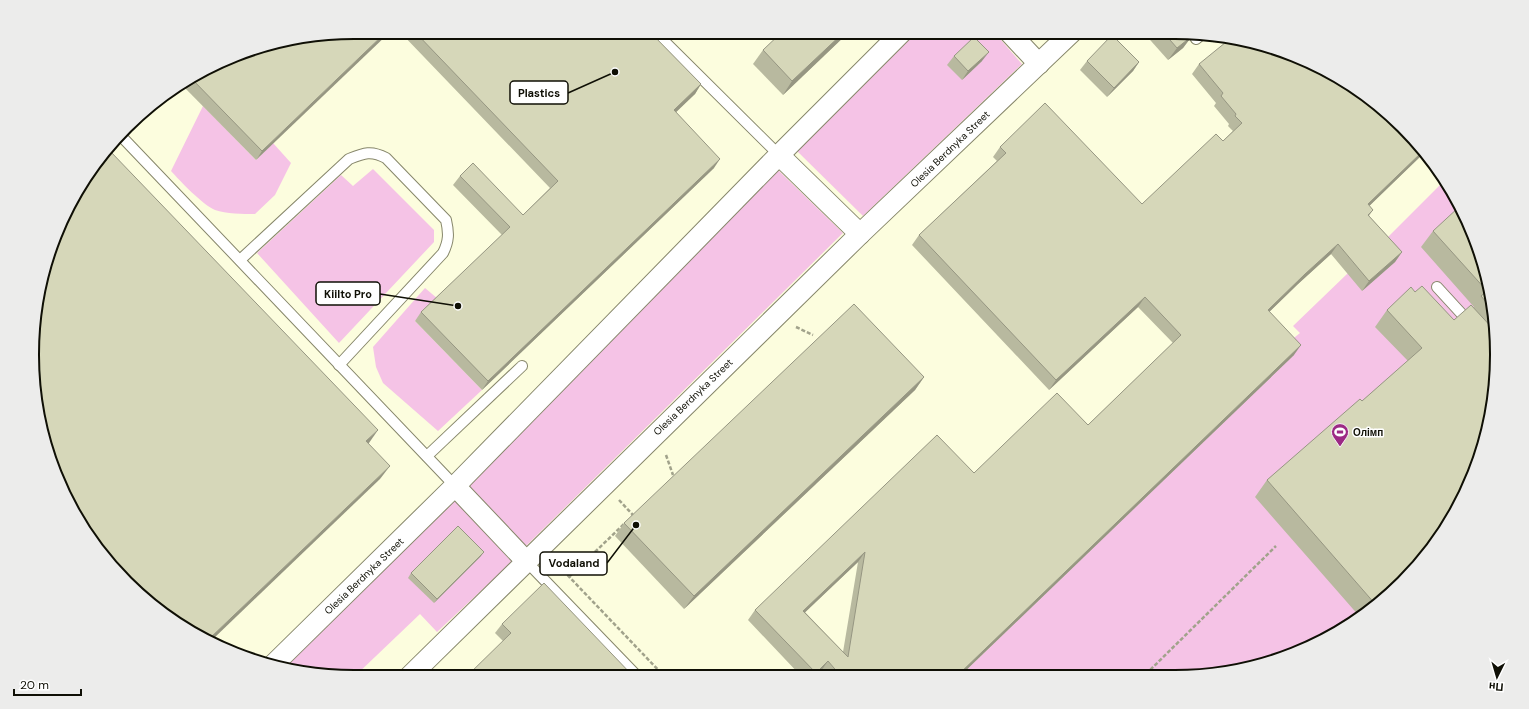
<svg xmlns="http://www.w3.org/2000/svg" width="1529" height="709" viewBox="0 0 1529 709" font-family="'DM Sans',sans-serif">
	<rect width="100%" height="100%" fill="#fcfdde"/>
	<!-- green -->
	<g fill="#f5c3e6">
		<path d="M 917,32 L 994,32 L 1022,64 L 863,216 L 797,151 Z"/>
		<path d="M 203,106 L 256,160 L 273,143 L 291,163 L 275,195 L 255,214 C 243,214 226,214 215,210 C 203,205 180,181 171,171 Z"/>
		<path d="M 373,169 L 434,230 L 434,242 L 339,343 L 257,253 L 341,175 L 353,186 Z"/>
		<path d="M 778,170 L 843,233 L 526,546 L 467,486 Z"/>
		<path d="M 1445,180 L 1472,231 L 1491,291 L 1497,354 L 1491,417 L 1473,478 L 1430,551 L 1371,610 L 1298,652 L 1217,674 L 961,675 L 1293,355 L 1284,346 L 1300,333 L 1293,326 L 1347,274 L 1380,245 Z"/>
		<path d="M 425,288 L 438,299 L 415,321 L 482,390 L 438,431 L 383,383 L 376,367 L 373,347 Z"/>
		<path d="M 455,500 L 512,562 L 437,632 L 420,614 L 354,677 L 291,671 L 283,668 Z"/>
	</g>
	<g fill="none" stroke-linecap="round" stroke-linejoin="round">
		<!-- lane casing -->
		<g stroke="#86866a" stroke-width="12">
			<g id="lane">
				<path d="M 655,32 L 779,155"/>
				<path d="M 1196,39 L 1201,35"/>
				<path d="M 122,137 L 455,486"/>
				<path d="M 240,260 L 349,159 C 364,153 371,150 386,158 L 446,220 C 449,233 449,241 443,253 L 339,365"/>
				<path d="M 1437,287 L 1470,323"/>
				<path d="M 427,456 L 522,366"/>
				<path d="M 526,561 L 637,676"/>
			</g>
		</g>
		<!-- street casing -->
		<g stroke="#86866a" stroke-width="22">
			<g id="street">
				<path d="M 1009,32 L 1039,64"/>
				<path d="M 779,155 L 860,234"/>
				<path d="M 455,486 L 526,561"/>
				<path d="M 273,665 L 455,486 L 779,155 L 902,32"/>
				<path d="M 409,677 L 860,234 L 1072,32"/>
			</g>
		</g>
		<!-- path -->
		<g stroke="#a1a28b" stroke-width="2.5" stroke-dasharray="4 2" stroke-linecap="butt">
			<path d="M 796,327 L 813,335"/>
			<path d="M 666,455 L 673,475"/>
			<path d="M 619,500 L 633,515 L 632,517"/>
			<path d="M 555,562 L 664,676"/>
			<path d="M 569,577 L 624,524"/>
			<path d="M 1146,674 L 1276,546"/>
		</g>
		<!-- lane -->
		<use href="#lane" stroke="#fff" stroke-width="10"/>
		<!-- street -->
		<use href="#street" stroke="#fff" stroke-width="20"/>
	</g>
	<!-- wall -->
	<g fill="#b8b99f" fill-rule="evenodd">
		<path d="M 354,32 L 256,160 L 181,84 L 193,75 Z"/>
		<path d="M 400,32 L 650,32 L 701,84 L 695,94 L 675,112 L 714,168 L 482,390 L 415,321 L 421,312 L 502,235 L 453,185 L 460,176 L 523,215 L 550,188 Z"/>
		<path d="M 849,32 L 783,95 L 753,64 L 763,50 Z"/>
		<path d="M 1143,32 L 1175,32 L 1192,36 L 1183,48 L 1168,60 Z"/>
		<path d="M 954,56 L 982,61 L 962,80 L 947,65 Z"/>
		<path d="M 1087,61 L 1139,62 L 1133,71 L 1107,97 L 1080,70 Z"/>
		<path d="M 1199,64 L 1402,126 L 1424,153 L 1369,206 L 1373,210 L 1369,216 L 1402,252 L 1395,262 L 1362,291 L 1331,254 L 1298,284 L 1269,312 L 1294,355 L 961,675 L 824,675 L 821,671 L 816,676 L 801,676 L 748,620 L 755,610 L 974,473 L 1088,425 L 1173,343 L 1138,307 L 1049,390 L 912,245 L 919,235 L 997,161 L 993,157 L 1000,147 L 1142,204 L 1223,141 L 1233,131 L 1228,126 L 1229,124 L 1214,106 L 1216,103 L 1192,74 ZM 858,562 L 843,652 L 805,612 Z"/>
		<path d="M 1433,231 L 1491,291 L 1497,354 L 1430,551 L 1371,610 L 1360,617 L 1255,497 L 1267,480 L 1362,401 L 1408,361 L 1375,327 L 1387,310 L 1415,292 L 1454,320 L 1474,307 L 1421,247 Z"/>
		<path d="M 924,377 L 915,390 L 684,609 L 615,536 L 624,523 Z"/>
		<path d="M 481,556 L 434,603 L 408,578 L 411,573 Z"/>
		<path d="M 502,624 L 633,676 L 503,641 L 495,633 Z"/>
	</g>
	<!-- shaded-wall -->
	<g fill="#969682">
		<path d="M 386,32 L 390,32 L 256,160 L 262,151 Z"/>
		<path d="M 844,32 L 849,32 L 783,95 L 792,81 Z"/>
		<path d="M 1192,36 L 1183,48 L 1168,60 L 1177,48 Z"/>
		<path d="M 989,52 L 982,61 L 962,80 L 968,71 Z"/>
		<path d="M 1139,62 L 1133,71 L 1107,97 L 1114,88 Z"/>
		<path d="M 701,84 L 695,94 L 668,120 L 674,110 Z"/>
		<path d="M 1423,151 L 1424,153 L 1361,214 L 1368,204 Z"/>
		<path d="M 720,159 L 714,168 L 482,390 L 488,381 Z"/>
		<path d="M 1338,244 L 1331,254 L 1298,284 L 1261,320 L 1268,310 L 1305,274 Z"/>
		<path d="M 1402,252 L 1395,262 L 1362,291 L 1369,281 Z"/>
		<path d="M 1145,297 L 1138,307 L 1049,390 L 1056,380 Z"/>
		<path d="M 1301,345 L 1294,355 L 961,675 L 958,675 Z"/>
		<path d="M 924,377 L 915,390 L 684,609 L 694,596 Z"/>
		<path d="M 378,430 L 369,443 L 357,455 L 366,441 Z"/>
		<path d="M 390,466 L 380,479 L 212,640 L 209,639 Z"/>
		<path d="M 484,552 L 481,556 L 434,603 L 437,599 Z"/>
		<path d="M 865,552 L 858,562 L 796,621 L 803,611 Z"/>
		<path d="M 828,661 L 821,671 L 816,676 L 814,676 Z"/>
	</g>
	<!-- building -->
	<g fill="#d6d7b9" stroke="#969682" fill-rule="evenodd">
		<path d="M 354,32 L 386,32 L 262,151 L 190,77 L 193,75 L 251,49 Z"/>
		<path d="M 415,32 L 650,32 L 701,84 L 674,110 L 720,159 L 488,381 L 421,312 L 510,227 L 460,176 L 473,163 L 523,215 L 558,181 Z"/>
		<path d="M 782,32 L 844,32 L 792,81 L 763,50 Z"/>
		<path d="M 1163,32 L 1175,32 L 1190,34 L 1192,36 L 1177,48 Z"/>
		<path d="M 1112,35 L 1139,62 L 1114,88 L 1087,61 Z"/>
		<path d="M 974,37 L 989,52 L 968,71 L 954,56 Z"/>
		<path d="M 1231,38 L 1238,38 L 1298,56 L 1353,86 L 1402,126 L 1423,151 L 1368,204 L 1373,210 L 1368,215 L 1402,252 L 1369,281 L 1338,244 L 1305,274 L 1268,310 L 1301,345 L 958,675 L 840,675 L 828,661 L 816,673 L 755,610 L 937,435 L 974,473 L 1057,393 L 1088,425 L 1181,335 L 1145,297 L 1056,380 L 919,235 L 1006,153 L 1000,147 L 1045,103 L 1142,204 L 1216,134 L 1223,141 L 1242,123 L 1235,116 L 1236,114 L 1221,96 L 1223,93 L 1199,64 ZM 865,552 L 848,657 L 803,611 Z"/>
		<path d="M 110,151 L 378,430 L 366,441 L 390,466 L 209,639 L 142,597 L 75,516 L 49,458 L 35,397 L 38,292 L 75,193 Z"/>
		<path d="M 1459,207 L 1472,231 L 1491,291 L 1492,309 L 1481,296 L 1487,291 L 1433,231 Z"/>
		<path d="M 1422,286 L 1454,320 L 1471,305 L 1495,331 L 1496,340 L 1495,341 L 1496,343 L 1497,354 L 1491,417 L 1473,478 L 1430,551 L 1376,605 L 1267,480 L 1360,399 L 1362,401 L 1422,348 L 1387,310 L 1411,287 L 1415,292 Z"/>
		<path d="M 854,304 L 924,377 L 694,596 L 624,523 Z"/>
		<path d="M 458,526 L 484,552 L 437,599 L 411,573 Z"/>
		<path d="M 544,583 L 633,676 L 466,677 L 511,633 L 502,624 Z"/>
	</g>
	<!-- icons -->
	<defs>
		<g id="stadium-pin" transform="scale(0.9)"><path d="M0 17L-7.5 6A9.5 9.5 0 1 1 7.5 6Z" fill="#9c2984" stroke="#fff"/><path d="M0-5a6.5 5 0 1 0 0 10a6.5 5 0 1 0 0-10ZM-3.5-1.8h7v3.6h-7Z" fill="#fff"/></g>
	</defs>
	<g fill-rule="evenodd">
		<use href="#stadium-pin" x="1340" y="432"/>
	</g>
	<g text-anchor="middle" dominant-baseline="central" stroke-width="3" stroke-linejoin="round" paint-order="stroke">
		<!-- street labels -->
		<g font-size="10" fill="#0f0f05" stroke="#fff">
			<text transform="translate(950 149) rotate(-44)">Olesia Berdnyka Street</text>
			<text transform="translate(693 397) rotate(-44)">Olesia Berdnyka Street</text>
			<text transform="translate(364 576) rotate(-44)">Olesia Berdnyka Street</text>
		</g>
		<!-- poi labels -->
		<g font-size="10" font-weight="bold" fill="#0f0f05" stroke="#fff" text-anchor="start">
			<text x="1353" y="432">Олімп</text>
		</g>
	</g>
	<!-- crop -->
	<path d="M0 0H1529V709H0ZM354 39H1175A315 315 0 0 1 1490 354V355A315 315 0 0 1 1175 670H354A315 315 0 0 1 39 355V354A315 315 0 0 1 354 39Z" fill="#ececeb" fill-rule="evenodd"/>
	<path fill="none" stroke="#0f0f05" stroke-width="2" d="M354 39H1175A315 315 0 0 1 1490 354V355A315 315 0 0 1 1175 670H354A315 315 0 0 1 39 355V354A315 315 0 0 1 354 39Z"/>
	<!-- callouts -->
	<path fill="none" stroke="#0f0f05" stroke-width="1.5" d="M615 72L568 93M458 306L380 294M636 525L607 563"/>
	<g fill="#0f0f05" stroke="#fff" stroke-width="1.5">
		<circle cx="615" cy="72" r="4"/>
		<circle cx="458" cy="306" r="4"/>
		<circle cx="636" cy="525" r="4"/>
	</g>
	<g fill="#fff" stroke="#0f0f05" stroke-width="1.5">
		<rect x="510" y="81" width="58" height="23" rx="4"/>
		<rect x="316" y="282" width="64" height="23" rx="4"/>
		<rect x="540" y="552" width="67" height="23" rx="4"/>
	</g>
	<g font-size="11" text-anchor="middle" font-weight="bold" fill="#0f0f05">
		<text x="539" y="97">Plastics</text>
		<text x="348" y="298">Kiilto Pro</text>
		<text x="574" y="567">Vodaland</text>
	</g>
	<!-- north arrow -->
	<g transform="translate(1497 677) rotate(185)" stroke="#ffffff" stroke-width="3" paint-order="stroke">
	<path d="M0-3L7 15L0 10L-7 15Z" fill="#0f0f05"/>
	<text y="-6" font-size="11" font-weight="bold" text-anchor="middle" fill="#0f0f05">Пн</text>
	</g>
	<!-- scale -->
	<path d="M14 689v6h67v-6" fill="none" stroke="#0f0f05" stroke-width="2"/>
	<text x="20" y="689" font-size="12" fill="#0f0f05" stroke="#ffffff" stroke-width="3" paint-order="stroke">20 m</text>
</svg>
